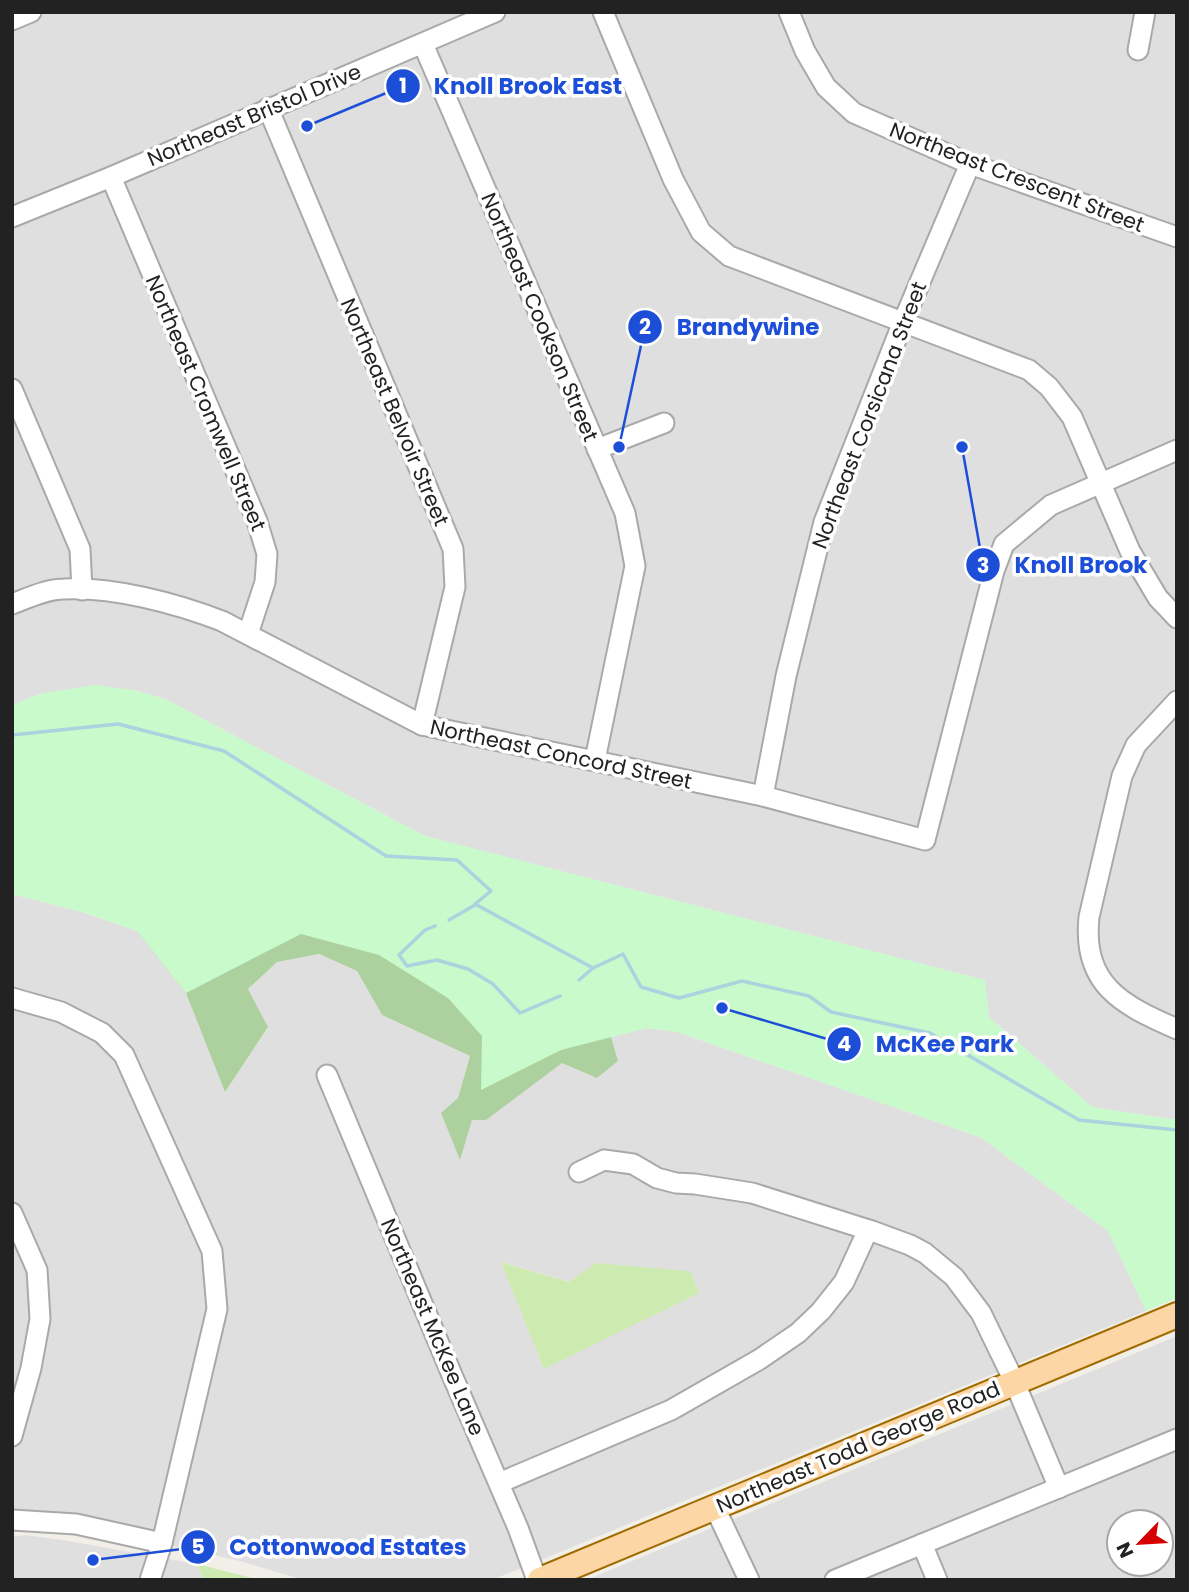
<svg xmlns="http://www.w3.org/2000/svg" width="1189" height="1592" viewBox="0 0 1189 1592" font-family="Poppins,sans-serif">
	<rect width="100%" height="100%" fill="#f2efe9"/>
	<!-- residential -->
	<g fill="#e0dfdf" fill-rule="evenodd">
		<path d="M 12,12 L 1177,12 L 1177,1120 L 1092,1107 L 989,1017 L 984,980 L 425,836 L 165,699 L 134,690 L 43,693 L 12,705 Z"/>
		<path d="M 12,894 L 82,912 L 137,931 L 186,993 L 225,1091 L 268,1028 L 248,989 L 277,962 L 319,954 L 357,971 L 382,1015 L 470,1056 L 458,1098 L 460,1159 L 481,1090 L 561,1050 L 647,1028 L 677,1032 L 980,1137 L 1108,1231 L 1146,1311 L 492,1580 L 303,1580 L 240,1561 L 53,1519 L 12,1517 ZM 502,1262 L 570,1282 L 596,1263 L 544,1369 Z"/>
		<path d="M 1177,1336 L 1177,1580 L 586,1580 ZM 1119,1522 L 1161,1522 L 1161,1564 L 1119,1564 Z"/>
		<path d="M 25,1535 L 63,1540 L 197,1564 L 204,1580 L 12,1580 L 12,1537 Z"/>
	</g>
	<!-- grass -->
	<g fill="#cdebb0">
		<path d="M 501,1262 L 569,1282 L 596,1263 L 690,1271 L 699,1293 L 544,1369 Z"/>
		<path d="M 197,1564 L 260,1580 L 204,1580 Z"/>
	</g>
	<!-- forest -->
	<path fill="#add19e" d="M 223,861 L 598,1020 L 611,1037 L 618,1061 L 597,1078 L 562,1063 L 486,1120 L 472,1120 L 460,1160 L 441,1113 L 458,1098 L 470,1056 L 382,1015 L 357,971 L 319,954 L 277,962 L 248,989 L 268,1027 L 225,1092 L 186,993 L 137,931 Z"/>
	<!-- park -->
	<path fill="#c8facc" d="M 96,685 L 134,690 L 165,699 L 425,836 L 985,980 L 989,1017 L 1092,1107 L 1177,1120 L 1177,1298 L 1146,1311 L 1108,1231 L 980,1137 L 677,1032 L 647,1028 L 561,1050 L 481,1090 L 482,1036 L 448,998 L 379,955 L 301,934 L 186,993 L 137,931 L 82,912 L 12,894 L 12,705 L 43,693 Z"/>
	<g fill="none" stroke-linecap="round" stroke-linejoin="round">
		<!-- stream -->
		<g stroke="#aad3df" stroke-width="3.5">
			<path d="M 12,735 L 118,724 L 224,751 L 386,856 L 457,860 L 491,891 L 475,904 L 593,968 L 623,954 L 641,987 L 679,998 L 742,981 L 809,996 L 831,1012 L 930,1033 L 1079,1120 L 1177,1130"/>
			<path d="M 449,920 L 475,905"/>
			<path d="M 435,926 L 425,930 L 399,955 L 407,966 L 437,960 L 468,969 L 493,984 L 520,1013 L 560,996"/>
			<path d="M 579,980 L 593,968"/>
		</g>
		<!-- minor casing -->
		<g stroke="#a9a9a9" stroke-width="23">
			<g id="minor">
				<path d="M 603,12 L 673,179 L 701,232 L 729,256 L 1029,370 L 1049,387 L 1072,417 L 1130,551 L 1158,598 L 1177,618"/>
				<path d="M 789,12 L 805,51 L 826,87 L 854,113 L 970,164 L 1177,237"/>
				<path d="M 12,20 L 31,12"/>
				<path d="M 423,44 L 625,513 L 635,566 L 595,760"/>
				<path d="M 1138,50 L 1145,12"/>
				<path d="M 268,108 L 453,549 L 455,587 L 422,725"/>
				<path d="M 111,177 L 257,521 L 267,554 L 265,582 L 248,634"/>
				<path d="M 12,217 L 111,177 L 495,12"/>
				<path d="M 12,389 L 80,549 L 82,590"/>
				<path d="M 597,449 L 664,423"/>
				<path d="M 12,604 C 28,598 47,589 64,589 C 115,587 175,603 222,621 L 422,725 L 763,796 L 925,840 L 994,571 L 1004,544 L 1051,505 L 1177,450"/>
				<path d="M 1177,701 L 1136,745 L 1122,776 L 1089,917 C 1082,985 1122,1005 1177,1029"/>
				<path d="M 763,796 L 786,676 L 824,522 L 903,322 L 970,164"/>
				<path d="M 12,998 L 61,1012 L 102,1033 L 124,1055 L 212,1251 L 217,1309 L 162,1543 L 150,1580"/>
				<path d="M 327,1075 L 452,1375 L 518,1528 L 537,1580"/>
				<path d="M 579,1172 L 604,1160 L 633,1164 L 657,1178 L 676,1183 L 695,1184 L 752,1193 L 872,1231 L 910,1245 L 925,1253 L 954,1277 L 981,1313 L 1014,1381 L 1059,1488"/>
				<path d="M 12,1213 L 37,1270 L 40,1319 L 31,1368 L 12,1436"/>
				<path d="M 499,1483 L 671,1410 L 760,1359 L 798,1333 L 821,1311 L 844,1282 L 868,1230"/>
				<path d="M 715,1508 L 749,1580"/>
				<path d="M 12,1520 L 76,1524 L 162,1543"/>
				<path d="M 922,1544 L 937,1580"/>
				<path d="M 835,1580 L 1177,1439"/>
			</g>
		</g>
		<!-- major casing -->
		<g stroke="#a06b00" stroke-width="28">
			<path id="major" d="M 540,1580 L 1177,1315"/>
		</g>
		<!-- minor -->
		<use href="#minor" stroke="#fff" stroke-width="19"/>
		<!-- major -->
		<use href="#major" stroke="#fcd6a4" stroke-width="24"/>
	</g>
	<g text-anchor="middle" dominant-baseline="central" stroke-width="7" stroke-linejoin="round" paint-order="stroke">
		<!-- street labels -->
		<g font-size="21" fill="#222" stroke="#fff">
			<text transform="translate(254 115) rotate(-23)">Northeast Bristol Drive</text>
			<text transform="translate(1017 177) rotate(21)">Northeast Crescent Street</text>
			<text transform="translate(540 317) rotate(67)">Northeast Cookson Street</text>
			<text transform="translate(206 403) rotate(67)">Northeast Cromwell Street</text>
			<text transform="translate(395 412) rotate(67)">Northeast Belvoir Street</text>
			<text transform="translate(869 415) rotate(-69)">Northeast Corsicana Street</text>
			<text transform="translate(561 754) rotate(12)">Northeast Concord Street</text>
			<text transform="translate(433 1327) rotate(67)">Northeast McKee Lane</text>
			<text transform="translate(858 1447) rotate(-23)">Northeast Todd George Road</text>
		</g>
	</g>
	<!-- callouts -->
	<path fill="none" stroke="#1d4ed8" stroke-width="2.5" d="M307 126L403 86M619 447L645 327M962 447L983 565M722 1008L844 1044M93 1560L198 1547"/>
	<g fill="#1d4ed8" stroke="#fff" stroke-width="2.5">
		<circle cx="307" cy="126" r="7"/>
		<circle cx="619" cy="447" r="7"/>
		<circle cx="962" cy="447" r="7"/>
		<circle cx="722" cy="1008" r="7"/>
		<circle cx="93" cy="1560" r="7"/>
		<circle cx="403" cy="86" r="18"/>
		<circle cx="645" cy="327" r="18"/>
		<circle cx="983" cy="565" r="18"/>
		<circle cx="844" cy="1044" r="18"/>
		<circle cx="198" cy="1547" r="18"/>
	</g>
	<g font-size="21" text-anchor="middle" font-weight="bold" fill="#fff">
		<text x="403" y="93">1</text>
		<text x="645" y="334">2</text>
		<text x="983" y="573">3</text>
		<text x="844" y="1051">4</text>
		<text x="198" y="1554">5</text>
	</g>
	<g font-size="23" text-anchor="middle" font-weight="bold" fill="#1d4ed8" stroke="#fff" stroke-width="7" stroke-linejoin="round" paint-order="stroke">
		<text x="528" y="94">Knoll Brook East</text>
		<text x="748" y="335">Brandywine</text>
		<text x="1081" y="573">Knoll Brook</text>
		<text x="945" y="1052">McKee Park</text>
		<text x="348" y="1555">Cottonwood Estates</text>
	</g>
	<!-- border -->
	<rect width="1189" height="1592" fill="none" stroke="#222222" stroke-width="28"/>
	<!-- north arrow -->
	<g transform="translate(1140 1543) rotate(245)"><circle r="33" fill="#ffffff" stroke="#a7a7a7" stroke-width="2"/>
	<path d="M0-5L12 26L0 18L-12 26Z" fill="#d40000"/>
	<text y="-10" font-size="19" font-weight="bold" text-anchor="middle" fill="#222222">N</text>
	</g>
</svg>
